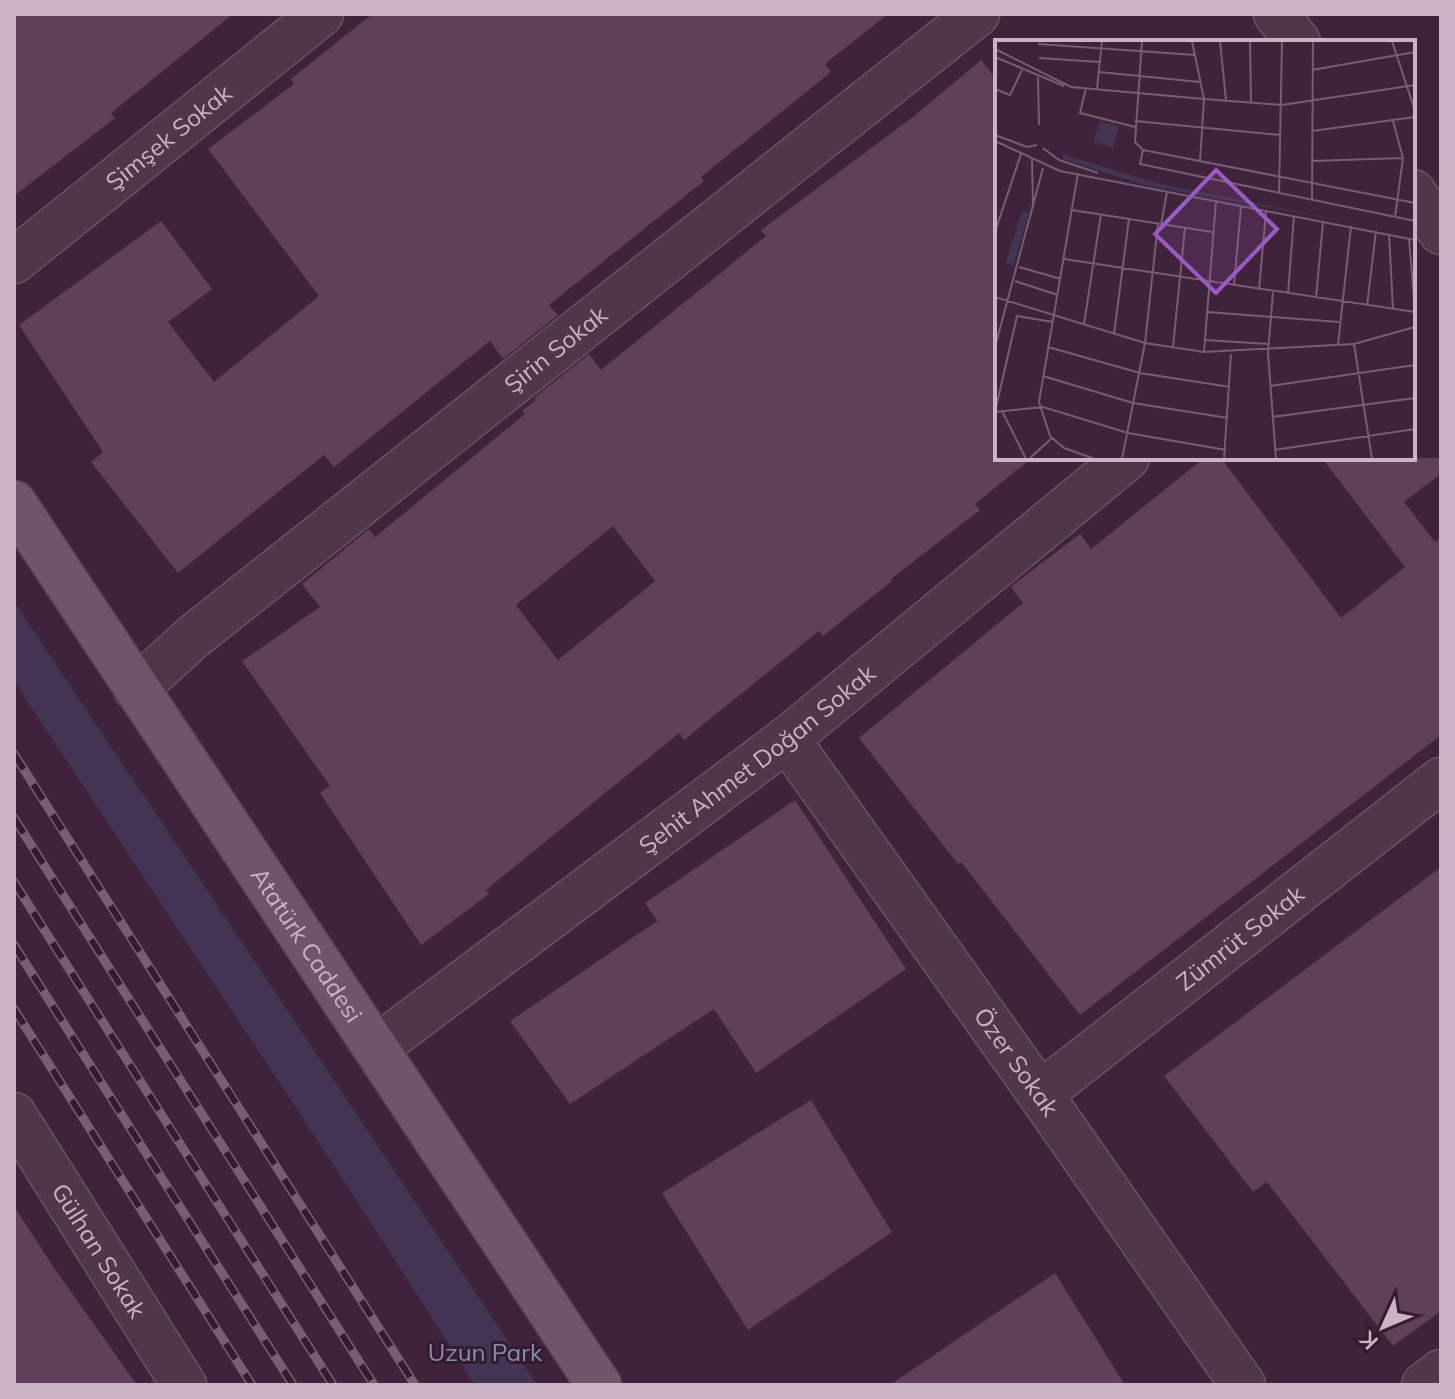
<svg xmlns="http://www.w3.org/2000/svg" width="1455" height="1399" viewBox="0 0 1455 1399" font-family="Mulish,sans-serif">
	<rect width="100%" height="100%" fill="#3f233a"/>
	<!-- green -->
	<path fill="#423452" d="M 14,601 L 537,1385 L 475,1385 L 335,1167 L 14,681 Z"/>
	<!-- building -->
	<g fill="#5f3f59" fill-rule="evenodd">
		<path d="M 14,14 L 233,14 L 111,113 L 115,118 L 14,196 Z"/>
		<path d="M 372,14 L 888,14 L 825,64 L 831,72 L 701,177 L 704,181 L 549,305 L 558,315 L 503,359 L 490,341 L 334,467 L 324,455 L 178,573 L 91,462 L 103,452 L 19,325 L 161,221 L 212,289 L 168,322 L 214,382 L 319,296 L 208,149 L 294,84 L 291,79 Z"/>
		<path d="M 981,60 L 997,80 L 997,458 L 1032,458 L 975,504 L 980,510 L 891,579 L 892,581 L 823,636 L 819,631 L 684,740 L 679,733 L 486,890 L 489,894 L 421,945 L 320,793 L 330,786 L 242,661 L 320,607 L 302,584 L 369,529 L 375,537 L 525,414 L 522,411 L 536,400 L 534,398 L 589,354 L 601,370 L 766,236 L 761,230 L 914,116 ZM 613,526 L 655,581 L 558,660 L 516,605 Z"/>
		<path d="M 1204,458 L 1221,458 L 1341,618 L 1405,567 L 1322,458 L 1441,458 L 1441,474 L 1404,502 L 1435,542 L 1441,538 L 1441,735 L 1080,1015 L 961,862 L 958,864 L 859,738 L 1023,603 L 1011,587 L 1018,581 L 1080,534 L 1091,549 Z"/>
		<path d="M 795,800 L 906,969 L 756,1073 L 714,1009 L 570,1104 L 510,1021 L 657,921 L 645,903 Z"/>
		<path d="M 1441,867 L 1441,1311 L 1393,1346 L 1267,1182 L 1253,1192 L 1164,1076 Z"/>
		<path d="M 811,1100 L 892,1232 L 748,1330 L 662,1193 Z"/>
		<path d="M 14,1206 L 52,1265 L 137,1385 L 14,1385 Z"/>
		<path d="M 1055,1273 L 1125,1385 L 890,1385 Z"/>
	</g>
	<g fill="none" stroke-linecap="round" stroke-linejoin="round">
		<!-- street casing -->
		<g stroke="#6a5265" stroke-width="47">
			<g id="street">
				<path d="M 1276,14 L 1298,42"/>
				<path d="M 1413,192 L 1441,232"/>
				<path id="s1" d="M 14,261 L 321,14"/>
				<path id="s2" d="M 136,689 L 193,637 L 977,14"/>
				<path id="s3" d="M 787,739 L 1040,1094 L 1243,1385"/>
				<path id="s4" d="M 376,1048 L 787,739 L 1127,458"/>
				<path id="s5" d="M 1040,1094 L 1441,780"/>
				<path id="s6" d="M 14,1115 L 184,1385"/>
				<path d="M 1424,1385 L 1441,1372"/>
			</g>
		</g>
		<!-- primary casing -->
		<g stroke="#584053" stroke-width="47">
			<g id="primary">
				<path id="s7" d="M 14,503 L 599,1385"/>
			</g>
		</g>
		<!-- street -->
		<use href="#street" stroke="#4f374a" stroke-width="44"/>
		<!-- primary -->
		<use href="#primary" stroke="#6f556a" stroke-width="44"/>
		<!-- rail casing -->
		<g stroke="#795d73" stroke-width="9">
			<g id="rail">
				<path d="M 14,754 L 415,1385"/>
				<path d="M 14,818 L 374,1385"/>
				<path d="M 14,882 L 333,1385"/>
				<path d="M 14,945 L 293,1385"/>
				<path d="M 14,1009 L 252,1385"/>
			</g>
		</g>
		<!-- rail -->
		<use href="#rail" stroke="#341c2f" stroke-width="6" stroke-dasharray="18" stroke-linecap="butt"/>
	</g>
	<g text-anchor="middle" dominant-baseline="central" stroke-width="6" stroke-linejoin="round" paint-order="stroke">
		<!-- street labels -->
		<g font-size="24" fill="#cab3c5" stroke="#341c2f">
			<text stroke="none"><textPath href="#s1" startOffset="198">Şimşek Sokak</textPath></text>
			<text stroke="none"><textPath href="#s2" startOffset="540">Şirin Sokak</textPath></text>
			<text stroke="none"><textPath href="#s4" startOffset="478">Şehit Ahmet Doğan Sokak</textPath></text>
			<text stroke="none"><textPath href="#s5" startOffset="254">Zümrüt Sokak</textPath></text>
			<text stroke="none"><textPath href="#s7" startOffset="530">Atatürk Caddesi</textPath></text>
			<text stroke="none"><textPath href="#s3" startOffset="396">Özer Sokak</textPath></text>
			<text stroke="none"><textPath href="#s6" startOffset="160">Gülhan Sokak</textPath></text>
		</g>
		<!-- park labels -->
		<g font-size="24" fill="#878eb0" stroke="#341c2f">
			<text x="485" y="1352">Uzun Park</text>
		</g>
	</g>
	<!-- overview -->
	<g transform="translate(995 40)">
		<rect width="420" height="420" fill="#3f233a"/>
		<path d="M 105,81 L 124,86 L 118,108 L 98,102 ZM 67,114 L 161,143 L 365,184 L 149,145 L 68,119 ZM 27,171 L 34,173 L 19,225 L 10,223 Z" fill="#423452"/>
		<path fill="none" stroke="#775d72" stroke-width="2" d="M 147,1 L 140,102 L 148,110M 197,1 L 209,59 L 205,122M 225,1 L 231,60M 255,1 L 256,62M 397,1 L 420,71M 43,4 L 200,15M 0,9 L 76,47 L 209,59 L 287,65 L 420,45M 0,17 L 69,46M 44,18 L 105,22M 317,30 L 420,12M 104,32 L 205,42M 43,37 L 44,85M 91,48 L 85,73 L 140,87M 0,49 L 15,55 L 27,30M 102,49 L 107,1M 140,81 L 286,95M 398,81 L 408,118 L 400,177M 317,91 L 420,77M 0,95 L 32,107 L 42,105M 0,101 L 65,131 L 420,200M 48,108 L 64,120 L 103,133M 148,110 L 145,124 L 420,181M 148,110 L 420,163M 37,119 L 38,168M 317,121 L 408,118M 83,133 L 44,362 L 55,396 L 69,408 L 100,419M 284,153 L 287,1M 317,160 L 318,1M 77,170 L 217,192M 166,185 L 172,152M 0,192 L 26,114M 394,194 L 398,269M 414,198 L 420,272M 69,219 L 420,272M 24,227 L 66,239M 20,241 L 63,255M 239,246 L 246,166M 264,250 L 271,171M 278,252 L 273,313 L 281,419M 293,254 L 299,176M 0,257 L 150,303 L 209,312 L 359,304 L 420,287M 321,258 L 328,182M 372,266 L 381,191M 212,272 L 344,282M 89,284 L 106,174M 119,294 L 134,179M 210,300 L 274,304M 359,304 L 377,419M 343,305 L 356,186M 0,307 L 48,128M 53,307 L 145,333 L 235,347M 178,307 L 190,188M 209,312 L 221,161M 48,336 L 138,363 L 233,378M 275,346 L 420,325M 7,371 L 31,419M 0,372 L 48,367 L 133,393 L 231,410M 0,372 L 22,276 L 58,282M 277,377 L 420,358M 279,410 L 420,389M 34,419 L 57,398M 127,419 L 150,303 L 163,184M 229,419 L 236,314"/>
		<path fill="#975bc1" fill-opacity="0.15" stroke="#975bc1" stroke-width="4" d="M 221,130 L 282,189 L 221,253 L 160,194 Z"/>
		<rect width="420" height="420" fill="none" stroke="#cab3c5" stroke-width="4"/>
	</g>
	<!-- border -->
	<rect width="1455" height="1399" fill="none" stroke="#cab3c5" stroke-width="32"/>
	<!-- north arrow -->
	<g transform="translate(1383 1327) rotate(226)" stroke="#341c2f" stroke-width="6" paint-order="stroke">
	<path d="M0-6L14 30L0 20L-14 30Z" fill="#cab3c5"/>
	<text y="-12" font-size="22" font-weight="bold" text-anchor="middle" fill="#cab3c5">K</text>
	</g>
</svg>
